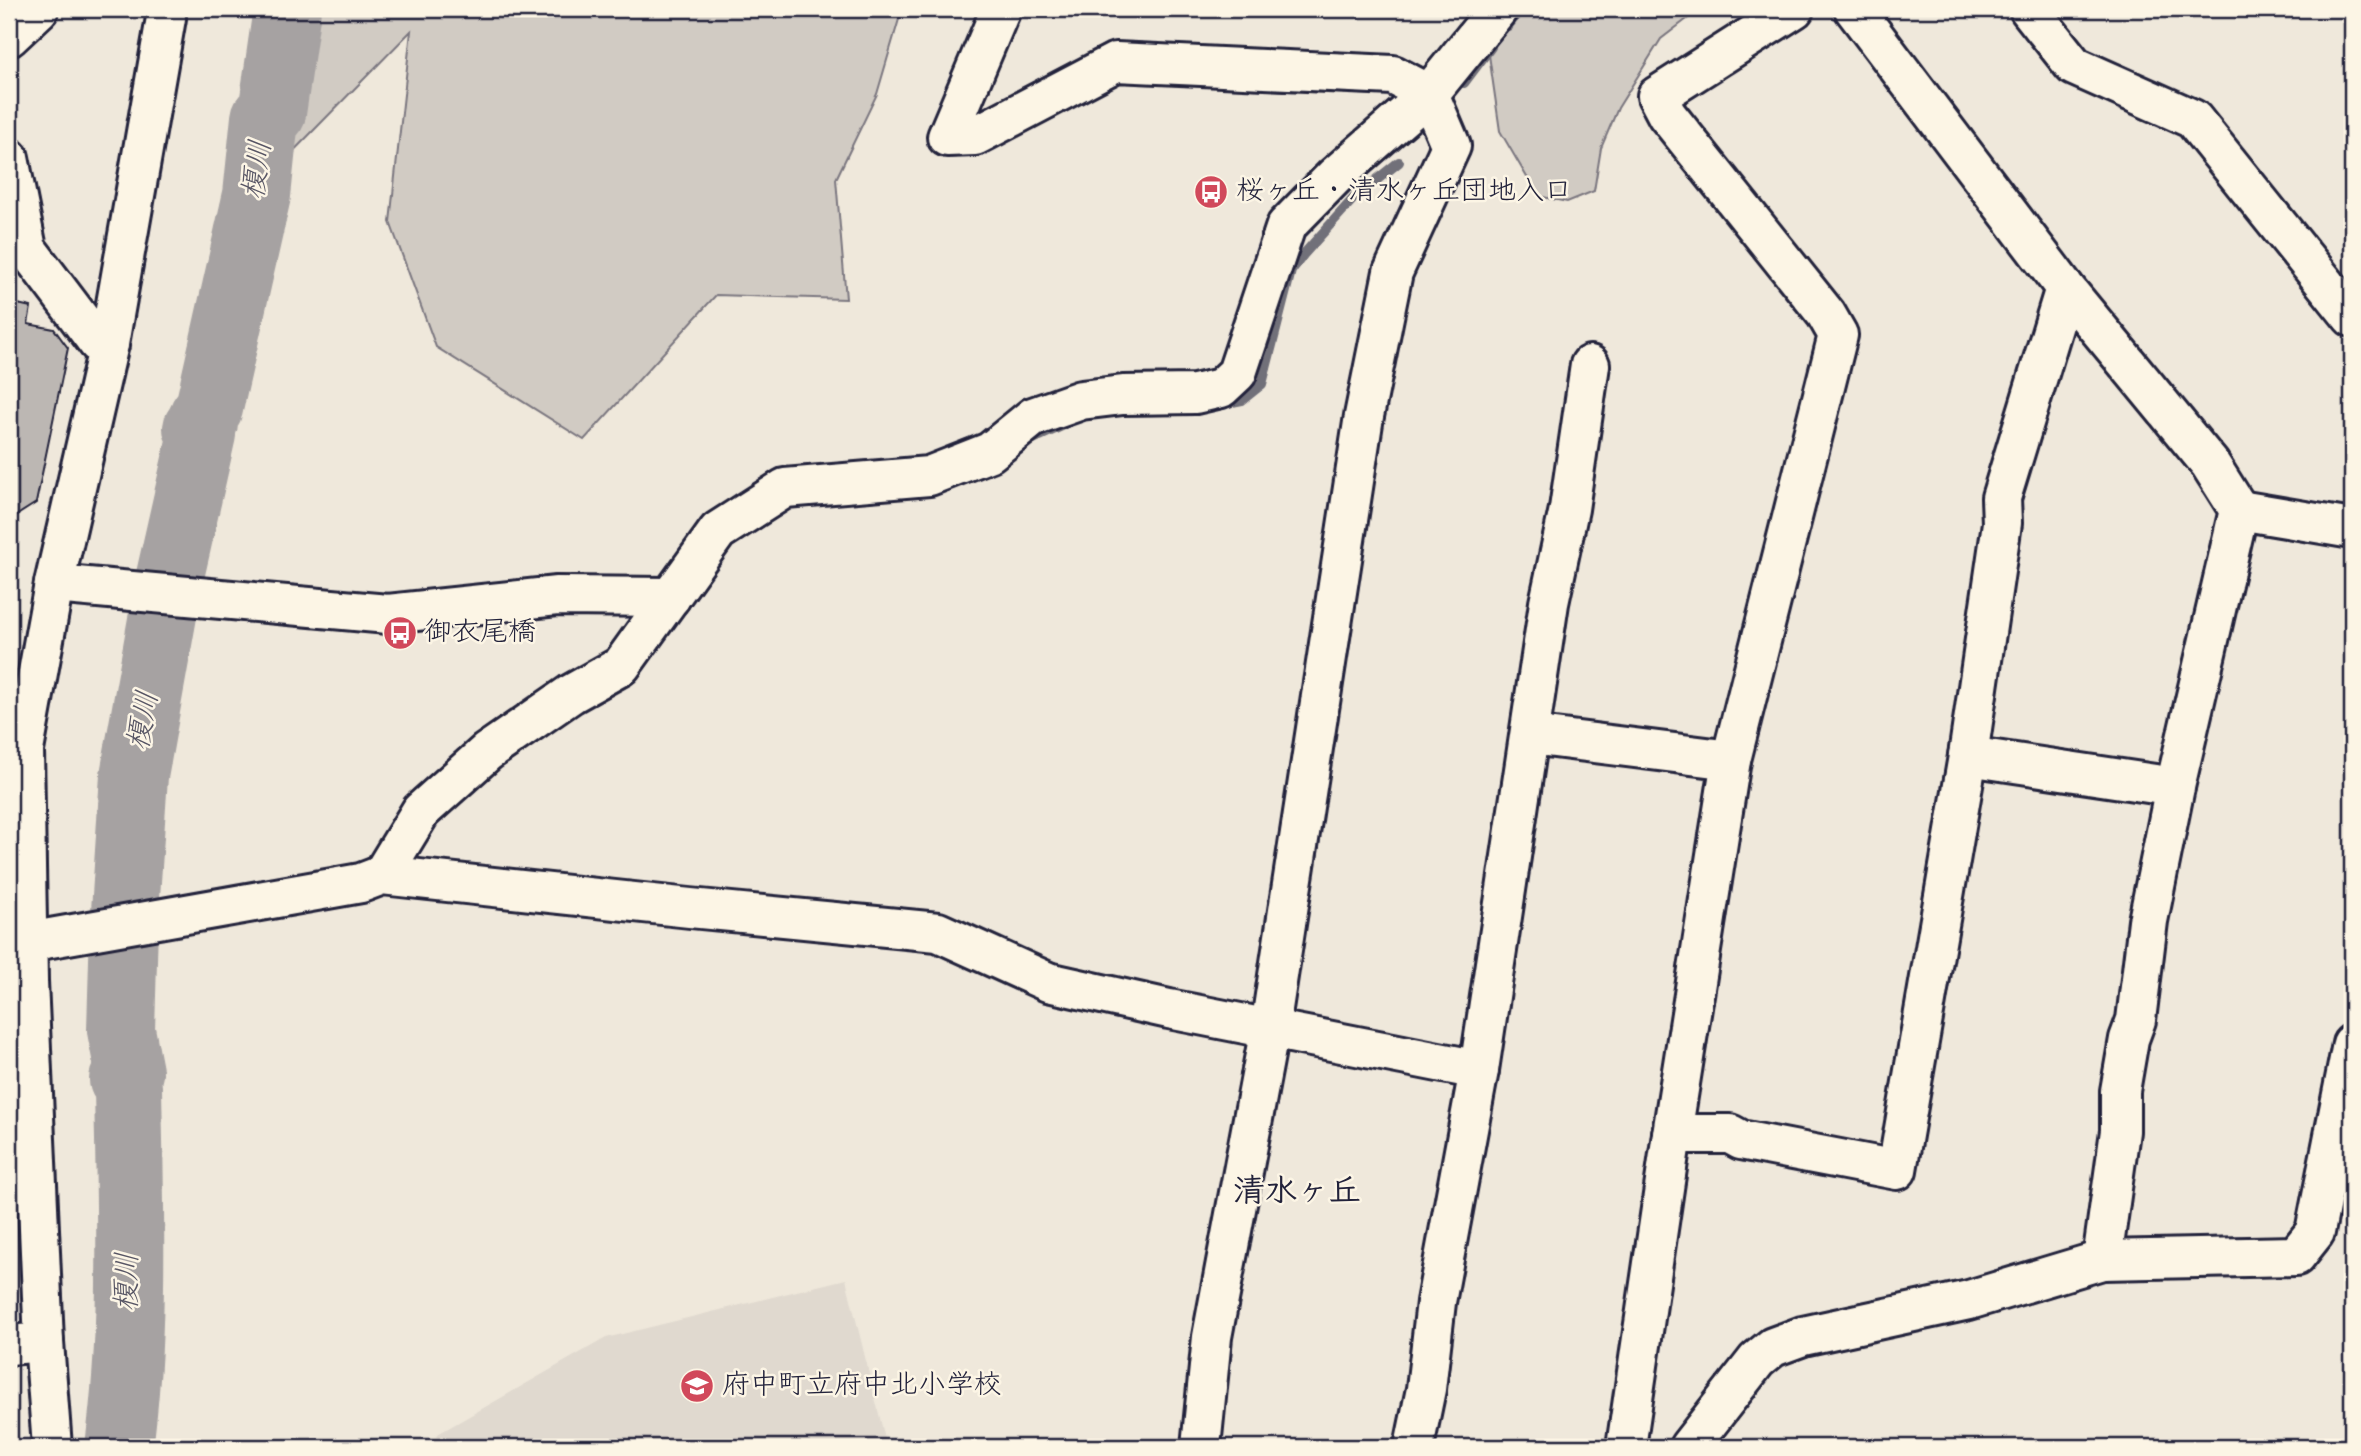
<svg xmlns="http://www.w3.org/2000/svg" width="2361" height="1456" viewBox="0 0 2361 1456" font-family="'Indie Flower','Klee One',sans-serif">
	<rect width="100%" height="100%" fill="#efe8db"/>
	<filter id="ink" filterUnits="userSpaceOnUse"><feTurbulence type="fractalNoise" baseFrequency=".0143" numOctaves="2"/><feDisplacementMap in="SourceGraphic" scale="14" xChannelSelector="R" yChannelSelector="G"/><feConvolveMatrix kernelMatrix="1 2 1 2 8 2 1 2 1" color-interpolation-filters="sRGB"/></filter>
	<g filter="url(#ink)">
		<!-- built -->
		<path fill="#e0d9cf" d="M 846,1279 L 887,1447 L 439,1447 L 436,1435 L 606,1338 Z"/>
		<!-- green -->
		<g fill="#d1cbc3" stroke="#7a767f" stroke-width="2">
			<path d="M 267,9 L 902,9 L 877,94 L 836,179 L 846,299 L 716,295 L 584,440 L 436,347 L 390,222 L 411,31 L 225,221 Z"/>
			<path d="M 1524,9 L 1700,9 L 1661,39 L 1618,108 L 1601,148 L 1594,191 L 1567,202 L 1538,196 L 1500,131 L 1489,55 L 1494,41 Z"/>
		</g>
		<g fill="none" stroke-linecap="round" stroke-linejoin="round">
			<!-- stream -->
			<g stroke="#716f79" stroke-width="10">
				<path d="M 1508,26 L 1521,9"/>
				<path d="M 1464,83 L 1491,47"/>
				<path d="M 1222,404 L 1242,400 L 1262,384 L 1291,271 L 1303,255 L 1354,198 L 1399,162"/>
				<path d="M 1029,441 L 1062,426"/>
			</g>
			<!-- river -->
			<path stroke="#a6a2a2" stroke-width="68" d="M 119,1447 C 135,1327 130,1207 128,1087 L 123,1080 L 129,1072 L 121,1030 L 124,926 L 134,776 L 170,576 L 202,434 L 197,428 L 204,423 L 203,416 L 209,408 L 257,195 L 265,118 L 272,113 L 287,9"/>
		</g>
		<!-- building -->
		<path fill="#bcb7b3" stroke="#22223b" stroke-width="2" d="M 9,302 L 31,307 L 28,324 L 54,329 L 68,348 L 36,503 L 11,519 L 9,519 Z"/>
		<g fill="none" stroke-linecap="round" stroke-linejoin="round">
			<!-- minor casing -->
			<g stroke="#22223b" stroke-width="44">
				<g id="minor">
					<path d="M 1001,9 L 947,137 L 975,136 L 1116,62 L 1393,75 L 1429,94 L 1451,146 L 1393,272 L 1364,416 L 1270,1028 L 1212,1337 L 1201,1447"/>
					<path d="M 1854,9 L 2065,288 L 2210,464 L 2239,510 L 2175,787 L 2148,921 L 2136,1020 L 2129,1039 L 2120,1091 L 2120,1131 L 2102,1260"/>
					<path d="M 2029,9 L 2074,66 L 2193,119 L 2352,317"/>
					<path d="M 9,37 L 39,9"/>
					<path d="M 9,158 L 27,249 L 98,343 L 109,344"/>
					<path d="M 2239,510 L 2352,529"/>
					<path d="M 54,584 L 388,614 L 557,596 L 671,597"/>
					<path d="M 1530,735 L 1731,760"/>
					<path d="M 1968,756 L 2175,787"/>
					<path d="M 382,875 L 421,811 L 487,752 L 571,694 L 621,666 L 718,531 L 785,488 L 929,476 L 990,452 L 1033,417 L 1081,400 L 1123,395 L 1195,394 L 1221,388 L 1237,373 L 1286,226 L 1335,176 L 1429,94 L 1498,9"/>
					<path d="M 28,942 L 361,883 L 382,875 L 690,908 L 938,932 L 1048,982 L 1169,1009 L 1479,1070"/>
					<path d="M 1672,1134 L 1730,1134 L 1741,1140 L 1897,1170 L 1968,756 L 2002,523 L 2001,498 L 2065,288"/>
					<path d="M 9,1345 L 44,1342"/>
					<path d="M 52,1447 L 44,1342 L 28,981 L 24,750 L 54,584 L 109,344 L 166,18 L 164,9"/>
					<path d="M 1414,1447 L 1426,1389 L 1436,1302 L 1479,1070 L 1549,603 L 1569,509 L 1590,365"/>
					<path d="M 1626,1447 L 1672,1134 L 1731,760 L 1838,335 L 1826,314 L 1667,115 L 1657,96 L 1794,9"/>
					<path d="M 1689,1447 L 1757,1360 L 1773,1347 L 1803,1336 L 1969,1300 L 2102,1260 L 2296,1256 L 2315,1232 L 2352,1044"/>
				</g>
			</g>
			<!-- minor -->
			<use href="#minor" stroke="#fcf5e5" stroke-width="38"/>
		</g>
	</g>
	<!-- icons -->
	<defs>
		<g id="bus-disc" transform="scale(1.75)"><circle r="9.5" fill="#d1495b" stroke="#fcf5e5"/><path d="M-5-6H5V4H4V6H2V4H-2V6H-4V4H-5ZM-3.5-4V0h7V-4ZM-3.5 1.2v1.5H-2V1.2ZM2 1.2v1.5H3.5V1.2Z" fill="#fff"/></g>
		<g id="school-disc" transform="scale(1.75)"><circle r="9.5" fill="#d1495b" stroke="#fcf5e5"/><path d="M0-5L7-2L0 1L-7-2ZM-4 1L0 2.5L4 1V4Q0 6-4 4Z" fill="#fff"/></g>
	</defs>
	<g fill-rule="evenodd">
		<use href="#bus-disc" x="1211" y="192"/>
		<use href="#bus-disc" x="400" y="633"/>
		<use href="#school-disc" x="697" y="1386"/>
	</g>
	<g text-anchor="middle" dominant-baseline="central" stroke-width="5" stroke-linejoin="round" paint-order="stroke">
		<!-- poi labels -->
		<g font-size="28" fill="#22223b" stroke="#fcf5e5" text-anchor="start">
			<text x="1236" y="192">桜ヶ丘・清水ヶ丘団地入口</text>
			<text x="424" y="633">御衣尾橋</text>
			<text x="722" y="1386">府中町立府中北小学校</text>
		</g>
		<!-- water labels -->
		<g font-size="30" font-style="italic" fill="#575564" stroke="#fcf5e5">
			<text transform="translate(259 170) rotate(-82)">榎川</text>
			<text transform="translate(145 721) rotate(-79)">榎川</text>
			<text transform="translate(129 1282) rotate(-89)">榎川</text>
		</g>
		<!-- quarter labels -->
		<g font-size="32" font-weight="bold" fill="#22223b" stroke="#fcf5e5">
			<text x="1297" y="1193">清水ヶ丘</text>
		</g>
	</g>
	<!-- margin -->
	<rect width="2361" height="1456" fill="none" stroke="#fcf5e5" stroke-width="35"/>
	<rect x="18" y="18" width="2326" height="1421" fill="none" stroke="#22223b" stroke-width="2.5" filter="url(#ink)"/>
</svg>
